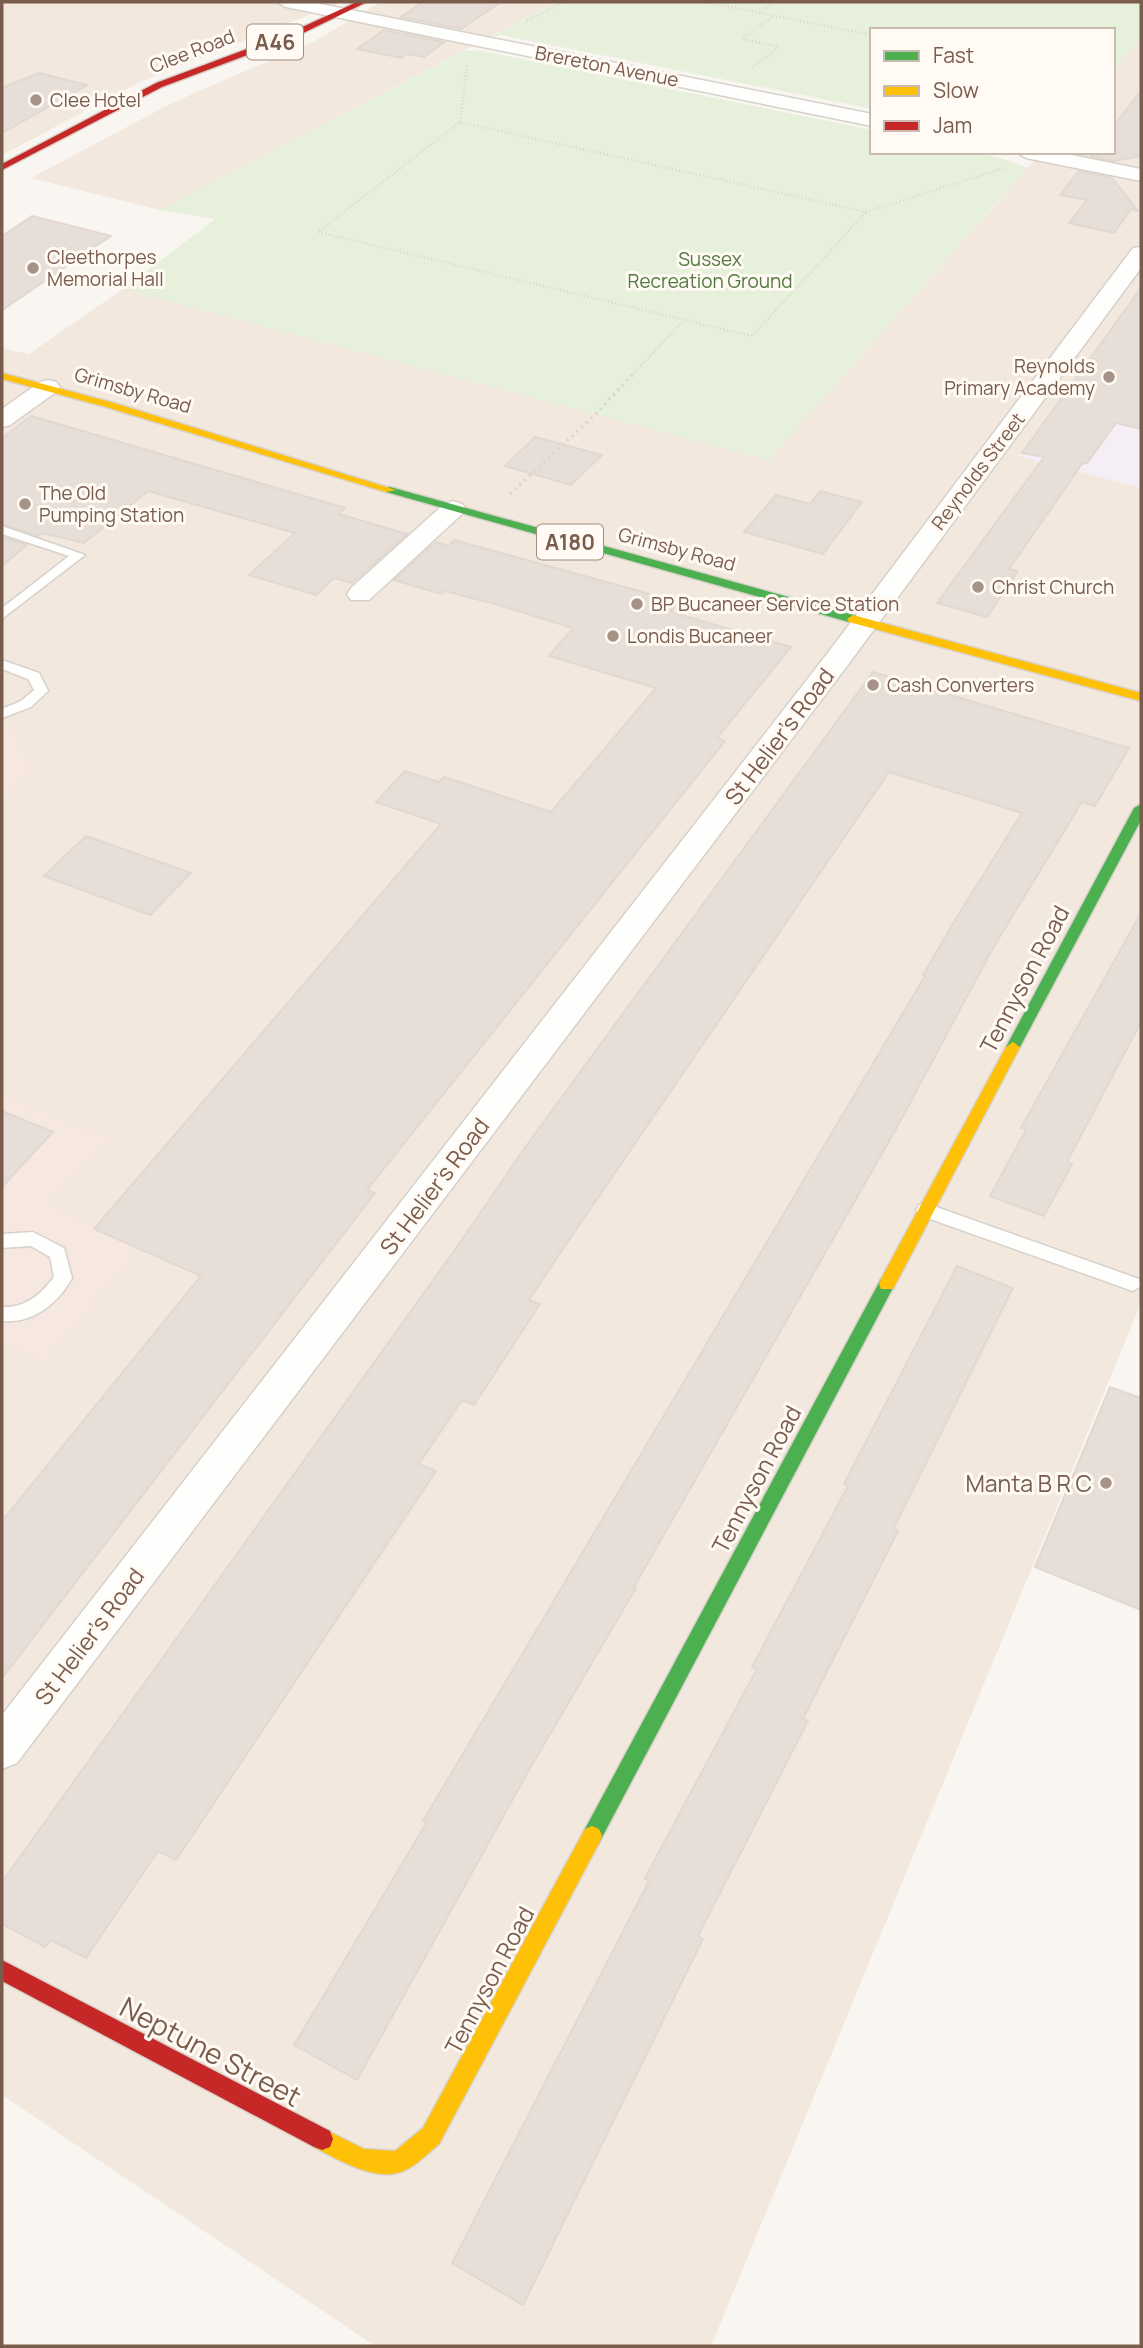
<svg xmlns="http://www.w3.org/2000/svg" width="1143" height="2348" viewBox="0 0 1143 2348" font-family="Manrope,sans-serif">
	<rect width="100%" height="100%" fill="#f9f5f0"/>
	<!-- residential -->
	<g fill="#f2e8de">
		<path d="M 2,2 L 342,2 L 140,82 L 2,155 Z"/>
		<path d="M 380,2 L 556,2 L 160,210 L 31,178 L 172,103 L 315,41 Z"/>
		<path d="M 1141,38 L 1141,1303 L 711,2346 L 375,2346 L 2,2095 L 2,348 L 29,354 L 123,289 L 769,460 L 1042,152 L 1113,152 L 1113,70 Z"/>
	</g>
	<!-- commercial -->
	<g fill="#f6e8e1">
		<path d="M 2,722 L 16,736 L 33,772 L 2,800 Z"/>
		<path d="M 2,1094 L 110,1138 L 48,1204 L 145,1245 L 45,1363 L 2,1343 Z"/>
	</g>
	<!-- education -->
	<path fill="#f6eef6" d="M 1135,296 L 1141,297 L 1141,488 L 1019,456 Z"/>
	<!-- green -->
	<g fill="#e7f0db">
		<path d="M 556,2 L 1141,2 L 1141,38 L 1113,70 L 1113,30 L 872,30 L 872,109 L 501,35 L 487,39 Z"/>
		<path d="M 478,50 L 872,130 L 872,152 C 924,152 979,145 1027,168 L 769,460 L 123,289 L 215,219 L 160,210 L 464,51 Z"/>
	</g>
	<!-- building -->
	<g fill="#e6ded7" stroke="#e2d8d2" stroke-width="2">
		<path d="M 423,2 L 501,2 L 461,29 L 401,17 Z"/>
		<path d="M 384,30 L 444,42 L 424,57 L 407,54 L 402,58 L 357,49 Z"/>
		<path d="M 39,73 L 87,85 L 2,133 L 2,88 Z"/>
		<path d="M 1141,91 L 1141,156 L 1113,161 L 1091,156 L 1094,152 L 1113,152 L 1113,127 Z"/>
		<path d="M 1079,171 L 1112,178 L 1138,211 L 1131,209 L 1114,233 L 1069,223 L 1087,200 L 1060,195 Z"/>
		<path d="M 32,216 L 111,236 L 2,310 L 2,236 Z"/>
		<path d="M 1141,288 L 1141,429 L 1116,423 L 1087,463 L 1082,464 L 1009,569 L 1018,571 L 987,617 L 937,603 L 1044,457 L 1022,453 Z"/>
		<path d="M 31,416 L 311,498 L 345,508 L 339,514 L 407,534 L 352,583 L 334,578 L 316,595 L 249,575 L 295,533 L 148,491 L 84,543 L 42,533 L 38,536 L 2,524 L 2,438 Z"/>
		<path d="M 535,437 L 602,455 L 571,485 L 505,466 Z"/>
		<path d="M 820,491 L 862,502 L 823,554 L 744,532 L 776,495 L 810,504 Z"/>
		<path d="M 2,537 L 27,545 L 2,566 Z"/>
		<path d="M 454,540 L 679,602 L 671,612 L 791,647 L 717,738 L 725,741 L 367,1190 L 375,1193 L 2,1678 L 2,1521 L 201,1276 L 94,1229 L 441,824 L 376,802 L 405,771 L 439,782 L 444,777 L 551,812 L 656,688 L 549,656 L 573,628 L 495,604 L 445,591 L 441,594 L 394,580 L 436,542 L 449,546 Z"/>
		<path d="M 873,672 L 1129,748 L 1095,806 L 1082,802 L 993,948 L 896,1129 L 634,1587 L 636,1588 L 529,1770 L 357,2080 L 294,2045 L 427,1822 L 423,1821 L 925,976 L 923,975 L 955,920 L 1022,813 L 889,772 L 552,1265 L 529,1300 L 540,1304 L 474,1405 L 462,1400 L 419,1464 L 436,1471 L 176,1860 L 158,1851 L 86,1958 L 51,1940 L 45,1947 L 2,1924 L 2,1882 L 459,1244 L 526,1146 Z"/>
		<path d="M 86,836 L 191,873 L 150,915 L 44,876 Z"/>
		<path d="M 1141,913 L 1141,1022 L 1067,1162 L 1072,1164 L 1044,1216 L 990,1196 L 1026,1130 L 1021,1128 Z"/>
		<path d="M 2,1111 L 53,1132 L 2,1187 Z"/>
		<path d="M 957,1266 L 1013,1288 L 893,1529 L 898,1531 L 803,1719 L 808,1721 L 698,1936 L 703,1939 L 523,2305 L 452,2263 L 649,1881 L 645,1878 L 757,1669 L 752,1667 L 848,1486 L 844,1484 Z"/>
		<path d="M 1110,1387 L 1141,1398 L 1141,1610 L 1035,1567 Z"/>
	</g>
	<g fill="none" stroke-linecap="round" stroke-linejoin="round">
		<!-- lane casing -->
		<g stroke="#d7d1cb" stroke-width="3">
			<g id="lane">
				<path d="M 2,526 L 85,555 L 3,618 L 2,608 L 69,556 L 2,534 Z"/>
				<path d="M 2,660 L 39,673 L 48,691 L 31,707 L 2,718 L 2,709 L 21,701 L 34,690 L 28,679 L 2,669 Z"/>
				<path d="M 925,1203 L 1139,1279 L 1141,1286 L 1133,1291 L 919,1215 L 916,1210 L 919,1205 Z"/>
				<path d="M 33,1232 L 64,1248 L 72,1278 C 58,1304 32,1324 2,1321 L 2,1307 C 26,1308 40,1295 54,1277 L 50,1257 L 31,1246 L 2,1248 L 2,1234 Z"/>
			</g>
		</g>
		<!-- street casing -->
		<g stroke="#d7d1cb" stroke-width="3">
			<g id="street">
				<path d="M 277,2 L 311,2 L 872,114 L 872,126 L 286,7 Z"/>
				<path d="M 1016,152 L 1057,152 L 1141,169 L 1141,181 L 1026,158 Z"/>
				<path d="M 1141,247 L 1141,268 L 847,666 L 17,1763 L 2,1769 L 2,1715 L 827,654 L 1133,248 Z"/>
				<path d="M 48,380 L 56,382 L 60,387 L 56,392 L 10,425 L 2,427 L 2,409 L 40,382 Z"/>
				<path d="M 453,501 L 462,504 L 466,509 L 462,514 L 369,600 L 351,600 L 347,594 L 351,588 L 444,504 Z"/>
			</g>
		</g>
		<!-- fast casing -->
		<g stroke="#d9d2cb" stroke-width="3">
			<g id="fast">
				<path d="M 390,487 L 857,616 L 859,619 L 857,622 L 849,622 L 386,492 L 386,488 Z"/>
				<path d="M 1141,804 L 1141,820 L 1020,1047 L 1013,1052 L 1008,1051 L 1006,1047 L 1134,808 Z"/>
				<path d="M 887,1278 L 893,1279 L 895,1284 L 599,1843 L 592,1846 L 585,1843 L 582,1836 L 585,1829 L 881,1279 Z"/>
			</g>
		</g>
		<!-- slow casing -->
		<g stroke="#d9d2cb" stroke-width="3">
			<g id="slow">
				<path d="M 2,373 L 114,403 L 396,490 L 386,492 L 106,407 L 2,379 Z"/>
				<path d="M 853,615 L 1141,693 L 1141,701 L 849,622 L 847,619 Z"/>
				<path d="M 1013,1042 L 1020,1047 L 893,1289 L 881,1289 L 879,1284 L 881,1279 L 1006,1047 Z"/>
				<path d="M 592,1826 L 599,1829 L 602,1836 L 599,1843 L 439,2144 C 428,2153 416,2166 403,2171 C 377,2183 337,2159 314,2147 L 311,2139 L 314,2131 L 322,2128 L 364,2149 L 395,2151 L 423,2128 L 585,1829 Z"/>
			</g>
		</g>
		<!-- jam casing -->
		<g stroke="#d9d2cb" stroke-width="3">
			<g id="jam">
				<path d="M 357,2 L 367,2 L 293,38 L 162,87 L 2,170 L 2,164 L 156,83 L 287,34 Z"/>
				<path d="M 2,1960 L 330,2131 L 333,2139 L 330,2147 L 322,2150 L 314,2147 L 2,1981 Z"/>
			</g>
		</g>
		<!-- path-far1 -->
		<g stroke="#dcd5d0" stroke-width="2.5" stroke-dasharray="1 2.5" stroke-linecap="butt">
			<path d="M 704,2 L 872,35"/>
			<path d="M 760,12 L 773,2"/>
			<path d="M 527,21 L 563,2"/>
			<path d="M 753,67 L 779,47 L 743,39 L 774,15"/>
			<path d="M 460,122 L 467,65"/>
			<path d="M 460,122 L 866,212 L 752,336 L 318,232 Z"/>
			<path d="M 866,212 L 1004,168"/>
			<path d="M 631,376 L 684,320"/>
		</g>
		<!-- path -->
		<path stroke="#dcd5d0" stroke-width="3.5" stroke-dasharray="2 4.5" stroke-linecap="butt" d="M 510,494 L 596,414 L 633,374"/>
		<!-- lane -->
		<use href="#lane" fill="#fefefd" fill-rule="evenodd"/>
		<!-- street -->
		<use href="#street" fill="#fefefd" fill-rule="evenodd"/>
		<!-- fast -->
		<use href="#fast" fill="#4caf50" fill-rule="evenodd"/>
		<!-- slow -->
		<use href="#slow" fill="#ffc107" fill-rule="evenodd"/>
		<!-- jam -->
		<use href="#jam" fill="#c62828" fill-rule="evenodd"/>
	</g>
	<!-- markers -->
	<g fill="#a69286" stroke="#fffaf3" stroke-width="2.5">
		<circle cx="36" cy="100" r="7"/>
		<circle cx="33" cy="268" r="7"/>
		<circle cx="1109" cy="377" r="7"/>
		<circle cx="25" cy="504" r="7"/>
		<circle cx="978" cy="587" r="7"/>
		<circle cx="637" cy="604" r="7"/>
		<circle cx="613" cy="636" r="7"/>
		<circle cx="873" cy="685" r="7"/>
		<circle cx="1106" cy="1483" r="7"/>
	</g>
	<g text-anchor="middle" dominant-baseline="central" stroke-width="6" stroke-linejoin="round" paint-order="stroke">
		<!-- far-street labels -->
		<g font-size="19" fill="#7a5c4d" stroke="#fffaf3">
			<text transform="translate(192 51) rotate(-21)">Clee Road</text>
			<text transform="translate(607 66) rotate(11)">Brereton Avenue</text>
			<text transform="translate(133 390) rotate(16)">Grimsby Road</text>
			<text transform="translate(978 471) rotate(-53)">Reynolds Street</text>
			<text transform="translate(677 549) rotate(15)">Grimsby Road</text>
		</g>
		<!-- far-poi labels -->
		<g font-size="19" fill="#7a5c4d" stroke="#fffaf3" text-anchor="start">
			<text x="50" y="100">Clee Hotel</text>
			<text x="47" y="257">Cleethorpes<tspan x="47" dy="22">Memorial Hall</tspan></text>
			<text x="1095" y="366" text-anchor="end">Reynolds<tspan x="1095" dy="22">Primary Academy</tspan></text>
			<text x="39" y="493">The Old<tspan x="39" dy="22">Pumping Station</tspan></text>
			<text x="992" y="587">Christ Church</text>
			<text x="651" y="604">BP Bucaneer Service Station</text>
			<text x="627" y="636">Londis Bucaneer</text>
			<text x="887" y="685">Cash Converters</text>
		</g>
		<!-- far-park labels -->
		<g font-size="19" fill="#537a41" stroke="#fffaf3">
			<text x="710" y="259">Sussex<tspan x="710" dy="22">Recreation Ground</tspan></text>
		</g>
		<!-- shield labels -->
		<g fill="#fffaf3" stroke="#a28b7f" stroke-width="2">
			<rect x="247" y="24.5" width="56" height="35" rx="5"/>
			<rect x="537" y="524.5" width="66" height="35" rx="5"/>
		</g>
		<g font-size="21" font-weight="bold" fill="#7a5c4d">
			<text x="275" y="42">A46</text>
			<text x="570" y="542">A180</text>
		</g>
		<!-- street labels -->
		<g font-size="23" fill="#7a5c4d" stroke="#fffaf3">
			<text transform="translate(779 736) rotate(-53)">St Helier's Road</text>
			<text transform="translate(1024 979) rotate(-62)">Tennyson Road</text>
			<text transform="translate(434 1186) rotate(-53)">St Helier's Road</text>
			<text transform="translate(756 1479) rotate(-62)">Tennyson Road</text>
			<text transform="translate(89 1636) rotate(-53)">St Helier's Road</text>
			<text transform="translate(489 1980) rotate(-62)">Tennyson Road</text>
		</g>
		<!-- poi labels -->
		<g font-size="23" fill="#7a5c4d" stroke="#fffaf3" text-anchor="end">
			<text x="1092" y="1483">Manta B R C</text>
		</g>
		<!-- near-street labels -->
		<g font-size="28" fill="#7a5c4d" stroke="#fffaf3">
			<text transform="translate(211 2051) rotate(28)">Neptune Street</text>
		</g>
	</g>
	<!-- border -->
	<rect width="1143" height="2348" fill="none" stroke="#7a5c4d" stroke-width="7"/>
	<!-- legend -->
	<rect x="870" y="28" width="245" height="126" fill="#fffaf3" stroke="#cabbb1" stroke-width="2"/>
	<rect x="884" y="51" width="35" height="10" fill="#4caf50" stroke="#cabbb1" stroke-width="2"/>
	<text x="933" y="63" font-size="21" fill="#7a5c4d">Fast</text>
	<rect x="884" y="86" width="35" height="10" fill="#ffc107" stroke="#cabbb1" stroke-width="2"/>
	<text x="933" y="98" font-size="21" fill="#7a5c4d">Slow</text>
	<rect x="884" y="121" width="35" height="10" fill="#c62828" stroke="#cabbb1" stroke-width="2"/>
	<text x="933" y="133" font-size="21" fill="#7a5c4d">Jam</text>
</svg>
